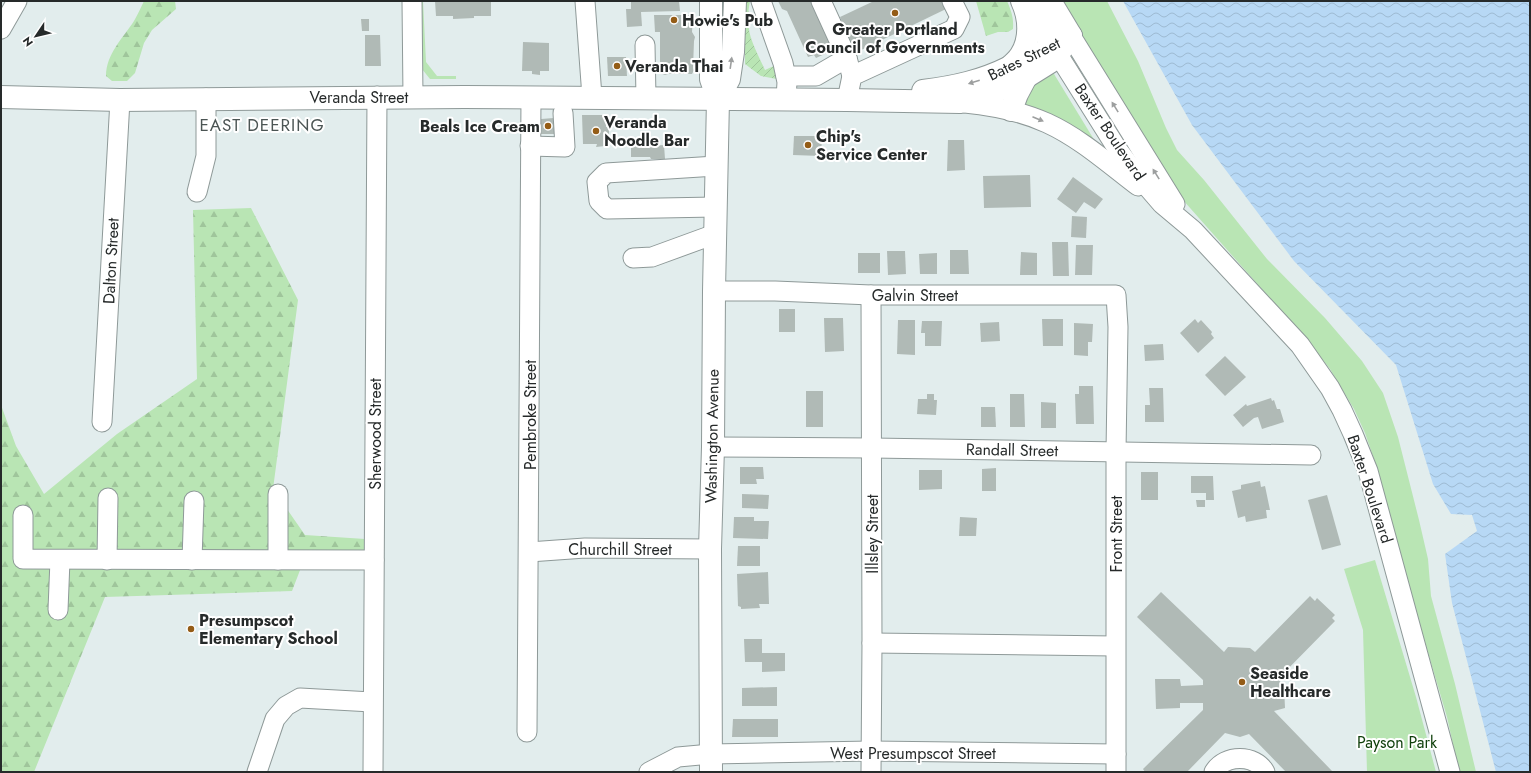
<svg xmlns="http://www.w3.org/2000/svg" width="1531" height="773" viewBox="0 0 1531 773" font-family="Jost,sans-serif">
	<defs>
		<pattern id="forest-firs" width="22" height="20" patternUnits="userSpaceOnUse"><rect width="22" height="20" fill="#b9e5b4"/><path d="M5 1l3.5 6h-7zM16 11l3.5 6h-7z" fill="#9fc59b"/></pattern>
		<pattern id="garden-furrows" width="10" height="10" patternUnits="userSpaceOnUse"><rect width="10" height="10" fill="#b9e5b4"/><path d="M-1 1l2-2M0 10L10 0M9 11l2-2" fill="none" stroke="#9fc59b"/></pattern>
		<pattern id="water-waves" width="16" height="10" patternUnits="userSpaceOnUse"><rect width="16" height="10" fill="#b7d8f5"/><path d="M0 5q4-4 8 0t8 0" fill="none" stroke="#9dbad2"/></pattern>
	</defs>
	<rect width="100%" height="100%" fill="#e2eded"/>
	<!-- green -->
	<g fill="#b9e5b4">
		<path d="M 420,1 L 423,1 L 426,62 L 437,76 L 456,76 L 456,79 L 430,79 L 422,69 Z"/>
		<path d="M 1059,1 L 1107,1 L 1138,61 L 1166,128 L 1177,150 L 1204,180 L 1267,259 L 1325,318 L 1362,361 L 1383,393 L 1398,437 L 1419,520 L 1428,559 L 1431,596 L 1455,684 L 1476,772 L 1459,772 L 1447,717 L 1421,629 L 1375,462 L 1365,433 L 1354,409 L 1330,369 L 1307,340 L 1175,191 Z"/>
		<path d="M 1051,73 L 1054,74 L 1104,156 L 1031,114 L 1018,96 Z"/>
		<path d="M 1375,560 L 1416,697 L 1436,772 L 1367,772 L 1363,630 L 1344,569 Z"/>
	</g>
	<!-- forest -->
	<g fill="url(#forest-firs)">
		<path d="M 144,1 L 175,1 L 176,9 L 152,30 L 144,43 L 135,73 L 127,81 L 112,81 L 106,76 C 106,54 123,38 134,21 C 138,14 141,7 144,1 Z"/>
		<path d="M 976,1 L 1007,1 C 1011,10 1014,18 1013,29 L 1008,32 L 998,32 L 986,36 Z"/>
		<path d="M 251,208 L 298,300 L 273,489 L 305,535 L 365,539 L 367,563 L 302,565 L 292,591 L 105,597 L 34,772 L 1,772 L 1,405 L 16,446 L 44,494 L 117,434 L 197,379 L 193,210 Z"/>
	</g>
	<!-- garden -->
	<path fill="url(#garden-furrows)" d="M 745,1 L 750,1 C 744,32 753,43 765,70 L 778,64 L 782,80 L 761,76 L 745,64 Z"/>
	<!-- water -->
	<path fill="url(#water-waves)" d="M 1123,1 L 1530,1 L 1530,772 L 1496,772 L 1452,603 L 1445,554 L 1477,531 L 1472,515 L 1451,514 L 1433,484 L 1396,365 L 1294,261 L 1192,125 Z"/>
	<!-- building -->
	<g fill="#b0bab6">
		<path d="M 435,1 L 491,1 L 491,16 L 474,16 L 474,18 L 453,19 L 453,16 L 436,16 Z"/>
		<path d="M 631,1 L 679,1 L 680,11 L 641,12 L 642,26 L 627,27 L 626,9 L 631,9 Z"/>
		<path d="M 778,1 L 811,1 L 832,46 L 827,48 L 829,52 L 816,58 L 814,55 L 808,57 L 787,11 L 782,9 Z"/>
		<path d="M 874,1 L 942,1 L 946,9 L 855,53 L 840,17 Z"/>
		<path d="M 654,15 L 693,15 L 692,32 L 695,37 L 694,41 L 693,68 L 694,70 L 692,74 L 668,74 L 665,75 L 660,73 L 660,32 L 655,32 Z"/>
		<path d="M 361,19 L 369,19 L 369,31 L 362,31 Z"/>
		<path d="M 365,35 L 380,35 L 381,66 L 365,66 Z"/>
		<path d="M 523,42 L 549,43 L 549,71 L 540,71 L 540,75 L 532,74 L 532,71 L 522,71 Z"/>
		<path d="M 607,57 L 626,57 L 627,76 L 608,76 Z"/>
		<path d="M 582,115 L 606,115 L 606,127 L 609,127 L 609,135 L 606,136 L 605,146 L 596,147 L 597,144 L 583,144 Z"/>
		<path d="M 554,118 L 555,134 L 541,134 L 541,119 Z"/>
		<path d="M 794,136 L 822,136 L 821,156 L 793,155 Z"/>
		<path d="M 631,139 L 651,139 L 651,146 L 664,145 L 665,159 L 651,159 L 650,157 L 631,157 Z"/>
		<path d="M 948,140 L 964,140 L 965,170 L 947,171 Z"/>
		<path d="M 1030,175 L 1031,207 L 984,208 L 983,176 Z"/>
		<path d="M 1073,177 L 1103,199 L 1095,209 L 1084,202 L 1076,213 L 1057,199 Z"/>
		<path d="M 1072,216 L 1087,217 L 1086,238 L 1071,237 Z"/>
		<path d="M 1052,242 L 1068,242 L 1069,276 L 1053,276 Z"/>
		<path d="M 1076,245 L 1093,245 L 1092,275 L 1075,275 Z"/>
		<path d="M 950,250 L 968,250 L 969,274 L 950,274 Z"/>
		<path d="M 887,251 L 905,251 L 906,274 L 888,275 Z"/>
		<path d="M 1021,252 L 1037,253 L 1037,275 L 1020,275 Z"/>
		<rect x="858" y="253" width="22" height="20"/>
		<path d="M 937,253 L 937,274 L 920,274 L 919,254 Z"/>
		<rect x="779" y="309" width="16" height="23"/>
		<path d="M 824,318 L 843,318 L 844,351 L 825,352 Z"/>
		<path d="M 1042,319 L 1063,319 L 1063,346 L 1043,346 Z"/>
		<path d="M 1195,319 L 1198,323 L 1201,320 L 1212,332 L 1211,334 L 1214,338 L 1198,353 L 1180,333 Z"/>
		<path d="M 898,320 L 915,320 L 915,355 L 897,354 Z"/>
		<path d="M 922,321 L 942,321 L 941,346 L 925,346 L 925,333 L 921,333 Z"/>
		<path d="M 999,322 L 1000,341 L 981,342 L 980,323 Z"/>
		<path d="M 1074,323 L 1093,324 L 1092,342 L 1088,342 L 1088,356 L 1074,355 Z"/>
		<path d="M 1163,344 L 1164,360 L 1145,361 L 1144,345 Z"/>
		<path d="M 1225,356 L 1246,377 L 1225,396 L 1205,375 Z"/>
		<path d="M 1079,386 L 1093,386 L 1094,424 L 1076,424 L 1075,394 L 1079,394 Z"/>
		<path d="M 1149,388 L 1163,388 L 1164,422 L 1145,422 L 1145,405 L 1150,405 Z"/>
		<rect x="806" y="391" width="17" height="36"/>
		<path d="M 927,394 L 934,394 L 934,400 L 937,400 L 936,415 L 917,414 L 918,399 L 927,399 Z"/>
		<path d="M 1010,394 L 1024,394 L 1025,427 L 1010,427 Z"/>
		<path d="M 1271,398 L 1272,401 L 1274,400 L 1277,409 L 1280,409 L 1284,422 L 1262,429 L 1258,417 L 1254,418 L 1243,427 L 1233,415 L 1246,404 L 1247,406 Z"/>
		<path d="M 1041,402 L 1056,403 L 1056,428 L 1041,428 Z"/>
		<path d="M 981,407 L 995,407 L 996,427 L 981,427 Z"/>
		<path d="M 740,467 L 763,467 L 764,479 L 756,479 L 757,484 L 740,484 Z"/>
		<path d="M 996,468 L 996,491 L 982,491 L 982,469 Z"/>
		<path d="M 919,470 L 942,470 L 942,489 L 919,490 Z"/>
		<rect x="1141" y="472" width="17" height="28"/>
		<path d="M 1191,476 L 1213,476 L 1214,500 L 1206,500 L 1206,493 L 1191,493 Z"/>
		<path d="M 1260,481 L 1261,487 L 1265,486 L 1270,510 L 1266,510 L 1267,518 L 1246,522 L 1245,516 L 1238,518 L 1232,491 L 1241,489 L 1241,485 Z"/>
		<path d="M 742,494 L 769,495 L 768,509 L 742,508 Z"/>
		<path d="M 1327,495 L 1341,545 L 1322,550 L 1308,500 Z"/>
		<path d="M 1196,500 L 1205,500 L 1205,507 L 1197,507 Z"/>
		<path d="M 734,517 L 754,517 L 754,521 L 769,521 L 768,539 L 733,538 Z"/>
		<path d="M 960,517 L 977,518 L 976,536 L 959,536 Z"/>
		<path d="M 738,546 L 760,546 L 760,566 L 737,566 Z"/>
		<path d="M 768,572 L 769,604 L 759,604 L 760,608 L 741,609 L 741,607 L 738,606 L 737,574 Z"/>
		<path d="M 1161,592 L 1224,652 L 1228,647 L 1250,648 L 1255,652 L 1310,596 L 1315,601 L 1317,598 L 1335,615 L 1332,618 L 1335,621 L 1278,679 L 1284,686 L 1285,708 L 1274,711 L 1333,772 L 1286,772 L 1249,734 L 1240,737 L 1225,733 L 1187,772 L 1145,772 L 1143,769 L 1203,710 L 1203,703 L 1180,703 L 1180,708 L 1156,709 L 1155,679 L 1180,679 L 1181,686 L 1203,685 L 1203,680 L 1137,617 Z"/>
		<path d="M 744,639 L 762,639 L 762,653 L 785,653 L 785,671 L 762,672 L 762,662 L 745,662 Z"/>
		<path d="M 777,687 L 777,706 L 742,706 L 742,688 Z"/>
		<path d="M 733,719 L 778,719 L 778,737 L 732,737 Z"/>
	</g>
	<g fill="none" stroke-linecap="round" stroke-linejoin="round">
		<!-- minor casing -->
		<g stroke="#8e9998" stroke-width="21">
			<g id="minor">
				<path d="M 412,1 L 413,97"/>
				<path d="M 585,1 L 592,97"/>
				<path d="M 761,1 L 783,63 L 787,82 L 786,99"/>
				<path d="M 821,1 L 847,58 L 852,76"/>
				<path d="M 1,29 L 17,1"/>
				<path d="M 645,45 L 646,98"/>
				<path d="M 1052,45 L 1118,150 L 1137,175 L 1162,204 L 1193,230 L 1300,345 L 1330,388 L 1342,410 L 1353,434 L 1368,471 L 1450,772"/>
				<path d="M 1011,66 L 1071,36 L 1175,204"/>
				<path d="M 786,76 L 816,76 L 847,58"/>
				<path d="M 847,100 L 852,76 L 954,29 L 960,17 L 952,1"/>
				<path d="M 965,103 C 994,106 1021,111 1047,123 C 1080,138 1109,164 1138,186"/>
				<path d="M 530,146 L 565,147 L 563,113"/>
				<path d="M 197,192 L 206,156 L 206,98"/>
				<path d="M 715,207 L 607,209 L 599,201 L 597,182 L 606,173 L 716,166"/>
				<path d="M 633,258 L 652,257 L 715,234"/>
				<path d="M 714,291 L 775,291 L 871,295 L 1116,295 L 1118,327 L 1116,451 L 1116,772"/>
				<path d="M 871,295 L 872,643 L 871,772"/>
				<path d="M 102,422 L 120,100"/>
				<path d="M 713,447 L 872,448 L 1311,455"/>
				<path d="M 278,494 L 278,560"/>
				<path d="M 23,515 L 23,559 L 374,560"/>
				<path d="M 529,552 L 585,548 L 710,549"/>
				<path d="M 107,560 L 108,498"/>
				<path d="M 192,560 L 194,501"/>
				<path d="M 58,610 L 60,560"/>
				<path d="M 872,643 L 1115,646"/>
				<path d="M 527,732 L 531,97"/>
				<path d="M 257,772 L 275,719 L 286,706 L 300,698 L 372,702"/>
				<path d="M 373,772 L 377,96"/>
				<path d="M 649,772 L 678,757 L 711,754 L 871,751 L 1116,754"/>
				<path d="M 1214,772 C 1225,754 1255,754 1265,772"/>
			</g>
		</g>
		<!-- major casing -->
		<g stroke="#8e9998" stroke-width="24">
			<g id="major">
				<path d="M 923,91 C 955,87 982,81 1010,67"/>
				<path d="M 1,97 L 120,100 L 464,97 L 847,100 L 960,102 L 983,97 L 1026,77 L 1050,62 L 1058,54 L 1071,36"/>
				<path d="M 1011,110 L 1017,94 L 1026,77"/>
				<path d="M 711,772 L 710,549 L 713,447 L 714,291 L 718,99"/>
			</g>
		</g>
		<!-- highway casing -->
		<g stroke="#8e9998" stroke-width="24">
			<g id="highway">
				<path d="M 711,1 L 711,79 L 718,99"/>
				<path d="M 1050,1 L 1071,36"/>
				<path d="M 1029,5 L 1052,45"/>
				<path d="M 1010,67 C 1014,63 1018,60 1021,55 C 1031,39 1030,18 1022,1"/>
				<path d="M 718,99 L 729,79 L 733,52 L 735,1"/>
			</g>
		</g>
		<!-- minor -->
		<use href="#minor" stroke="#fff" stroke-width="19"/>
		<!-- major -->
		<use href="#major" stroke="#fff" stroke-width="22"/>
		<!-- highway -->
		<use href="#highway" stroke="#fff" stroke-width="22"/>
	</g>
	<!-- one-way arrows -->
	<defs><path id="oneway-solid" d="M-6-.8H1V-3.2L6.5 0L1 3.2V.8H-6Z"/></defs>
	<g fill="#9d9f9f">
		<use href="#oneway-solid" transform="translate(731 63) rotate(-82)"/>
		<use href="#oneway-solid" transform="translate(974 82) rotate(163)"/>
		<use href="#oneway-solid" transform="translate(1115 107) rotate(-122)"/>
		<use href="#oneway-solid" transform="translate(1038 119) rotate(23)"/>
		<use href="#oneway-solid" transform="translate(1156 174) rotate(-122)"/>
	</g>
	<!-- markers -->
	<g fill="#945c16" stroke="#fff" stroke-width="1.5">
		<circle cx="895" cy="13" r="4"/>
		<circle cx="674" cy="20" r="4"/>
		<circle cx="617" cy="66" r="4"/>
		<circle cx="548" cy="126" r="4"/>
		<circle cx="596" cy="131" r="4"/>
		<circle cx="808" cy="145" r="4"/>
		<circle cx="191" cy="629" r="4"/>
		<circle cx="1242" cy="682" r="4"/>
	</g>
	<g text-anchor="middle" dominant-baseline="central" stroke-width="4" stroke-linejoin="round" paint-order="stroke">
		<!-- poi labels -->
		<g font-size="16" font-weight="bold" fill="#262a2a" stroke="#fff" text-anchor="start">
			<text x="682" y="20">Howie's Pub</text>
			<text x="895" y="29" text-anchor="middle">Greater Portland<tspan x="895" dy="18">Council of Governments</tspan></text>
			<text x="625" y="66">Veranda Thai</text>
			<text x="604" y="122">Veranda<tspan x="604" dy="18">Noodle Bar</tspan></text>
			<text x="540" y="126" text-anchor="end">Beals Ice Cream</text>
			<text x="816" y="136">Chip's<tspan x="816" dy="18">Service Center</tspan></text>
			<text x="199" y="620">Presumpscot<tspan x="199" dy="18">Elementary School</tspan></text>
			<text x="1250" y="673">Seaside<tspan x="1250" dy="18">Healthcare</tspan></text>
		</g>
		<!-- street labels -->
		<g font-size="16" fill="#262a2a" stroke="#fff">
			<text transform="translate(1024 59) rotate(-26)">Bates Street</text>
			<text x="359" y="97">Veranda Street</text>
			<text transform="translate(1110 132) rotate(56)">Baxter Boulevard</text>
			<text transform="translate(111 261) rotate(-87)">Dalton Street</text>
			<text x="915" y="295">Galvin Street</text>
			<text transform="translate(530 415) rotate(-90)">Pembroke Street</text>
			<text transform="translate(375 434) rotate(-90)">Sherwood Street</text>
			<text transform="translate(712 436) rotate(-89)">Washington Avenue</text>
			<text transform="translate(1012 450) rotate(1)">Randall Street</text>
			<text transform="translate(1370 489) rotate(72)">Baxter Boulevard</text>
			<text transform="translate(872 534) rotate(-90)">Illsley Street</text>
			<text transform="translate(1116 534) rotate(-90)">Front Street</text>
			<text x="620" y="549">Churchill Street</text>
			<text x="913" y="753">West Presumpscot Street</text>
		</g>
		<!-- park labels -->
		<g font-size="16" fill="#10400c" stroke="#fff">
			<text x="1397" y="742">Payson Park</text>
		</g>
		<!-- neighbourhood labels -->
		<g font-size="17" letter-spacing="1" fill="#4b5554" stroke="#fff">
			<text x="262" y="125">EAST DEERING</text>
		</g>
	</g>
	<!-- border -->
	<rect width="1531" height="773" fill="none" stroke="#262a2a" stroke-width="4"/>
	<!-- north arrow -->
	<g transform="translate(36 36) rotate(235)" stroke="#ffffff" stroke-width="3" paint-order="stroke">
	<path d="M0-3L7 15L0 10L-7 15Z" fill="#262a2a"/>
	<text y="-6" font-size="11" font-weight="bold" text-anchor="middle" fill="#262a2a">N</text>
	</g>
</svg>
